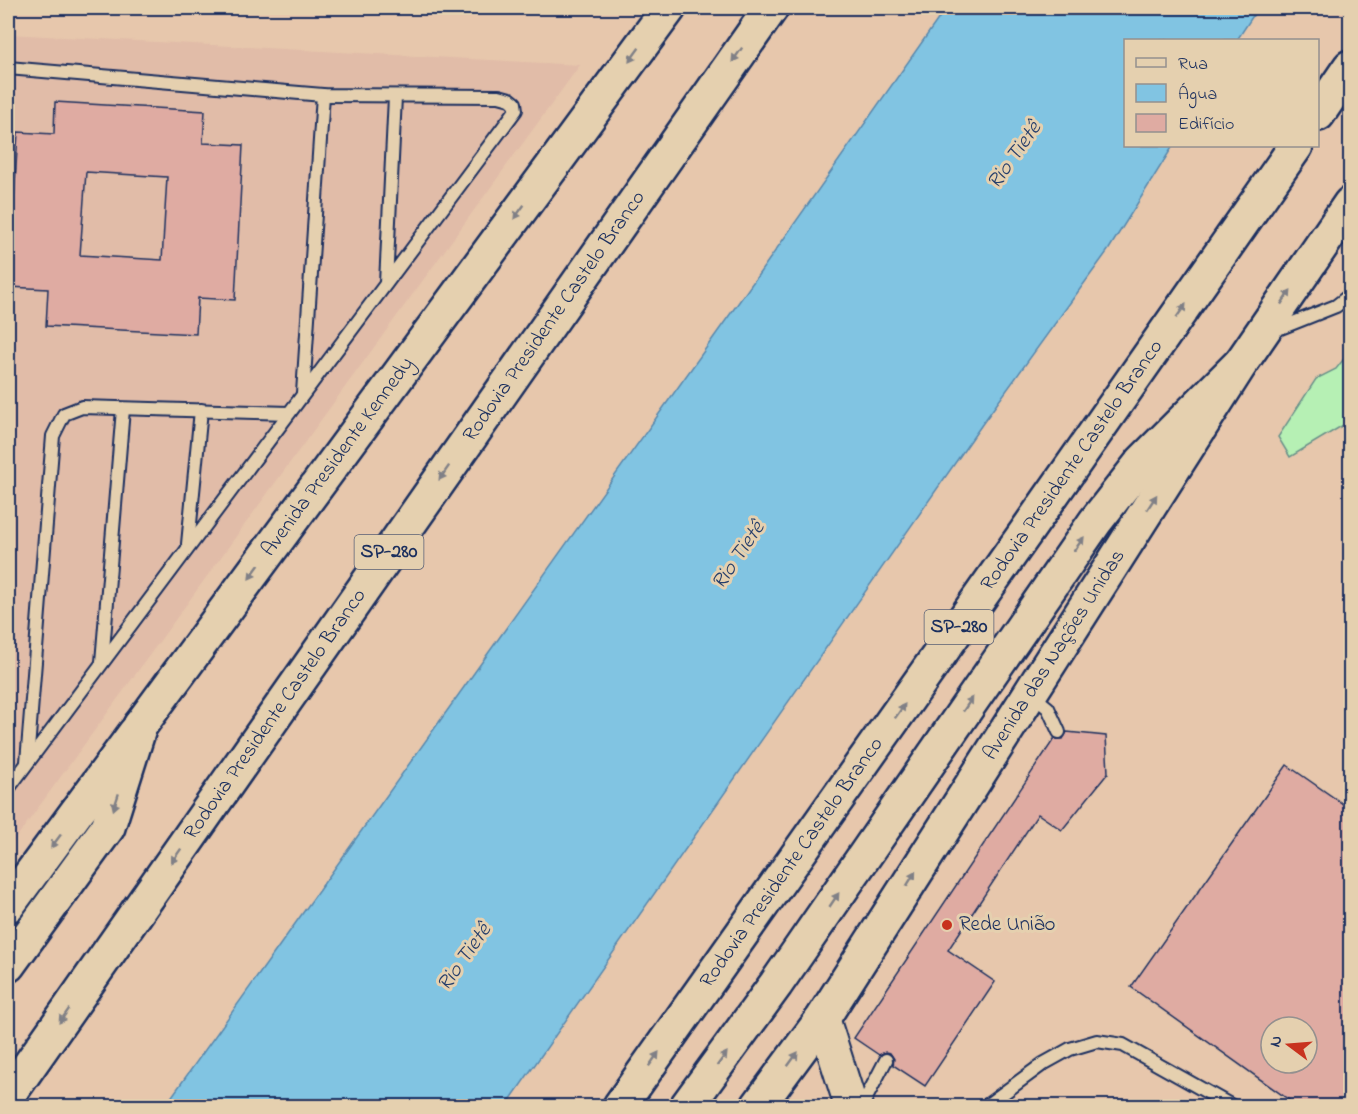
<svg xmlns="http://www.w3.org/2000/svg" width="1358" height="1114" viewBox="0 0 1358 1114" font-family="'Indie Flower',sans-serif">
	<rect width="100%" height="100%" fill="#e7c7ac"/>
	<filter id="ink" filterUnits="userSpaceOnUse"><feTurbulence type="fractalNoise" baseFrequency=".0167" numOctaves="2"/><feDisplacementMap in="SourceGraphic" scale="12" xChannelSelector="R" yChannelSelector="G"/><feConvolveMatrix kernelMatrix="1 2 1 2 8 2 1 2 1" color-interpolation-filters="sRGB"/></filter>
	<g filter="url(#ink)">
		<!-- built -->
		<path fill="#e1bca8" d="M 8,34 L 580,65 L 8,849 Z"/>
		<!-- green -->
		<path fill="#b6f0b4" stroke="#689089" stroke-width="1.5" d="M 1350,351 L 1350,421 L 1290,457 L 1278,437 L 1316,379 L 1336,369 Z"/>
		<!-- water -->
		<path fill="#81c4e2" stroke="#5888ad" stroke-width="1.5" d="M 946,8 L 1258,8 L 1237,40 L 1126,40 L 1126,146 L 1173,146 L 1109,249 L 983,423 L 506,1106 L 165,1106 L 766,264 Z"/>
		<!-- building -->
		<g fill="#dfaba2" stroke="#1b2f5e" stroke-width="1.5" fill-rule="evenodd">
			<path d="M 55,102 L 205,111 L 203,143 L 243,145 L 235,300 L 198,298 L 196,334 L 46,326 L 48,289 L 9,287 L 18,132 L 54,134 ZM 86,172 L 167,177 L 162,260 L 80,255 Z"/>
			<path d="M 1067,732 L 1106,736 L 1108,773 L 1062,830 L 1038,814 L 948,950 L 995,982 L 925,1086 L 893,1065 L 894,1059 L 890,1053 L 885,1052 L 879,1055 L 854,1038 L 1054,739 L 1063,739 Z"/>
			<path d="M 1287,765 L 1350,809 L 1350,1107 L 1299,1107 L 1131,987 ZM 1271,1027 L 1307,1027 L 1307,1063 L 1271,1063 Z"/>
		</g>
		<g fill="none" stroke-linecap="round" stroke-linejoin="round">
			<!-- service casing -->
			<g stroke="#1b2f5e" stroke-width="16">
				<g id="service">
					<path d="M 8,68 L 323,95 L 499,96 L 510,99 L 515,103 L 516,110 L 8,789"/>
					<path d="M 386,283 L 395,97"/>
					<path d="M 1273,331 L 1336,306 L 1350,295"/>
					<path d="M 303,393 L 323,95"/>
					<path d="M 188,544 L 201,410"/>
					<path d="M 102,662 L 123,409"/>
					<path d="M 1032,695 L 1048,708 L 1059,732"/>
					<path d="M 27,762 L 53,436 L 64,414 L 82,407 L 289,413"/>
					<path d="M 862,1106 L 886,1060"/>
					<path d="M 986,1106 L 1043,1064 L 1070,1049 L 1097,1041 L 1123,1045 L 1232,1106"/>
				</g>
			</g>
			<!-- tertiary casing -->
			<g stroke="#1b2f5e" stroke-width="36">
				<path id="tertiary" d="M 823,1018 L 851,1106"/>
			</g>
			<!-- secondary casing -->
			<g stroke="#1b2f5e" stroke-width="38">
				<path id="secondary" d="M 8,905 L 135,733"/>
			</g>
			<!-- trunk casing -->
			<g stroke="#1b2f5e" stroke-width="38">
				<g id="trunk">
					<path id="s1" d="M 140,726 L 669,8"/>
					<path id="s2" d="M 758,1106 L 823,1018 L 1241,363 L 1350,204"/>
				</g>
			</g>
			<!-- motorway casing -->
			<g stroke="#1b2f5e" stroke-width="38">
				<g id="motorway">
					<path d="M 1318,114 L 1350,67"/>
					<path d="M 8,965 L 108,827 L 140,726"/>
					<path id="s3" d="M 8,1096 L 771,8"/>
					<path id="s4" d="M 620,1106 L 1026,532 L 1296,146"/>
					<path d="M 687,1106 L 776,984 L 1095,522 L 1142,462 L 1241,363"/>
				</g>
			</g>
			<!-- service -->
			<use href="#service" stroke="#e5d0af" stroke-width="12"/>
			<!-- tertiary -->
			<use href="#tertiary" stroke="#e5d0af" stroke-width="32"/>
			<!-- secondary -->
			<use href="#secondary" stroke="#e5d0af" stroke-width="33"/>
			<!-- trunk -->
			<use href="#trunk" stroke="#e5d0af" stroke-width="33"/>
			<!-- motorway -->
			<use href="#motorway" stroke="#e5d0af" stroke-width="33"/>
		</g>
		<!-- one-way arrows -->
		<defs><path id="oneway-solid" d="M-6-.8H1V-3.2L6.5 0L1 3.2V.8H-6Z" transform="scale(1.5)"/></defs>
		<g fill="#808086">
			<use href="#oneway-solid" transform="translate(634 55) rotate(126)"/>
			<use href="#oneway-solid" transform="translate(737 55) rotate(125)"/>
			<use href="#oneway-solid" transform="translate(519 212) rotate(126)"/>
			<use href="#oneway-solid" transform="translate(1286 297) rotate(-56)"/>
			<use href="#oneway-solid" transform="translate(1181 311) rotate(-55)"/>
			<use href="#oneway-solid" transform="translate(444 473) rotate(125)"/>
			<use href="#oneway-solid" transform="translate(1152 502) rotate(-57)"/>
			<use href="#oneway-solid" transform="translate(1079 544) rotate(-54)"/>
			<use href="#oneway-solid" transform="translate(254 572) rotate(126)"/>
			<use href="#oneway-solid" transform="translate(968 704) rotate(-56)"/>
			<use href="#oneway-solid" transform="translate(900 711) rotate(-55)"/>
			<use href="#oneway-solid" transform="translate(116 802) rotate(108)"/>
			<use href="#oneway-solid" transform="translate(56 841) rotate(127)"/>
			<use href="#oneway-solid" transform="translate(176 856) rotate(125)"/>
			<use href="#oneway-solid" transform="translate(911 879) rotate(-58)"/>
			<use href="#oneway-solid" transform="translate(834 900) rotate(-56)"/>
			<use href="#oneway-solid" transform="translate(64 1016) rotate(125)"/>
			<use href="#oneway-solid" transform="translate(654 1059) rotate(-55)"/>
			<use href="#oneway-solid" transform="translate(722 1059) rotate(-54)"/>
			<use href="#oneway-solid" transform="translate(793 1059) rotate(-54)"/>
		</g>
	</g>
	<!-- markers -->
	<circle fill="#c8321e" stroke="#e5d0af" stroke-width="2" cx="947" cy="925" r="6"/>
	<g text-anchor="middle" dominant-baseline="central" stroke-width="6" stroke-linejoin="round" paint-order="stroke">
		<!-- shield labels -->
		<g fill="#e5d0af" stroke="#585f76" stroke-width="1.5">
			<rect x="354.5" y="535" width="69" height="34" rx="4.5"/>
			<rect x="924.5" y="610" width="69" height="34" rx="4.5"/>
		</g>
		<g font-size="20" font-weight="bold" fill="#1b2f5e">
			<text x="389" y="552">SP-280</text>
			<text x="959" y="627">SP-280</text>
		</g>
		<!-- street labels -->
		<g font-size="21" fill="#1b2f5e" stroke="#e5d0af">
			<text stroke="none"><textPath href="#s3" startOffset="952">Rodovia Presidente Castelo Branco</textPath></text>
			<text stroke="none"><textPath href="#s1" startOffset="334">Avenida Presidente Kennedy</textPath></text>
			<text stroke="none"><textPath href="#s4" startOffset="784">Rodovia Presidente Castelo Branco</textPath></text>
			<text stroke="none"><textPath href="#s2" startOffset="540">Avenida das Nações Unidas</textPath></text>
			<text stroke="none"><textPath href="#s3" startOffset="466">Rodovia Presidente Castelo Branco</textPath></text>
			<text stroke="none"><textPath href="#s4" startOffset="298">Rodovia Presidente Castelo Branco</textPath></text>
		</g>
		<!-- poi labels -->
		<g font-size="21" fill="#1b2f5e" stroke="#e5d0af" text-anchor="start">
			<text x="959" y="925">Rede União</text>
		</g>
		<!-- water labels -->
		<g font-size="22" font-style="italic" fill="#253e6b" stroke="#e5d0af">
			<text transform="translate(1015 156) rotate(-55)">Rio Tietê</text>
			<text transform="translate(739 556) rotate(-56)">Rio Tietê</text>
			<text transform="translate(465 958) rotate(-55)">Rio Tietê</text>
		</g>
	</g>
	<!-- margin -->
	<rect width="1358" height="1114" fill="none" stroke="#e5d0af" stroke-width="30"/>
	<rect x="15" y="15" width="1328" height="1084" fill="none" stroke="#1b2f5e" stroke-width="2" filter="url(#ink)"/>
	<!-- legend -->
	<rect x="1124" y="39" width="195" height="108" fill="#e5d0af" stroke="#94908f" stroke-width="1.5"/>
	<rect x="1136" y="58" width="30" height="9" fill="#e5d0af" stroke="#94908f" stroke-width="1.5"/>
	<text x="1178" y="69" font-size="18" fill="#1b2f5e">Rua</text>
	<rect x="1136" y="84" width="30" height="18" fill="#81c4e2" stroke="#94908f" stroke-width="1.5"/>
	<text x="1178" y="99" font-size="18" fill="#1b2f5e">Água</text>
	<rect x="1136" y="114" width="30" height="18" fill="#dfaba2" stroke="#94908f" stroke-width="1.5"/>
	<text x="1178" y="129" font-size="18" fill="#1b2f5e">Edifício</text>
	<!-- north arrow -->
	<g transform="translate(1289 1045) rotate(286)"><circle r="28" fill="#e5d0af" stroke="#94908f" stroke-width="1.5"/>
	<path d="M0-4.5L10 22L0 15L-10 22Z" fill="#c8321e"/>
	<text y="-9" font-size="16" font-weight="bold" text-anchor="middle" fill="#1b2f5e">N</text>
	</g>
</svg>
